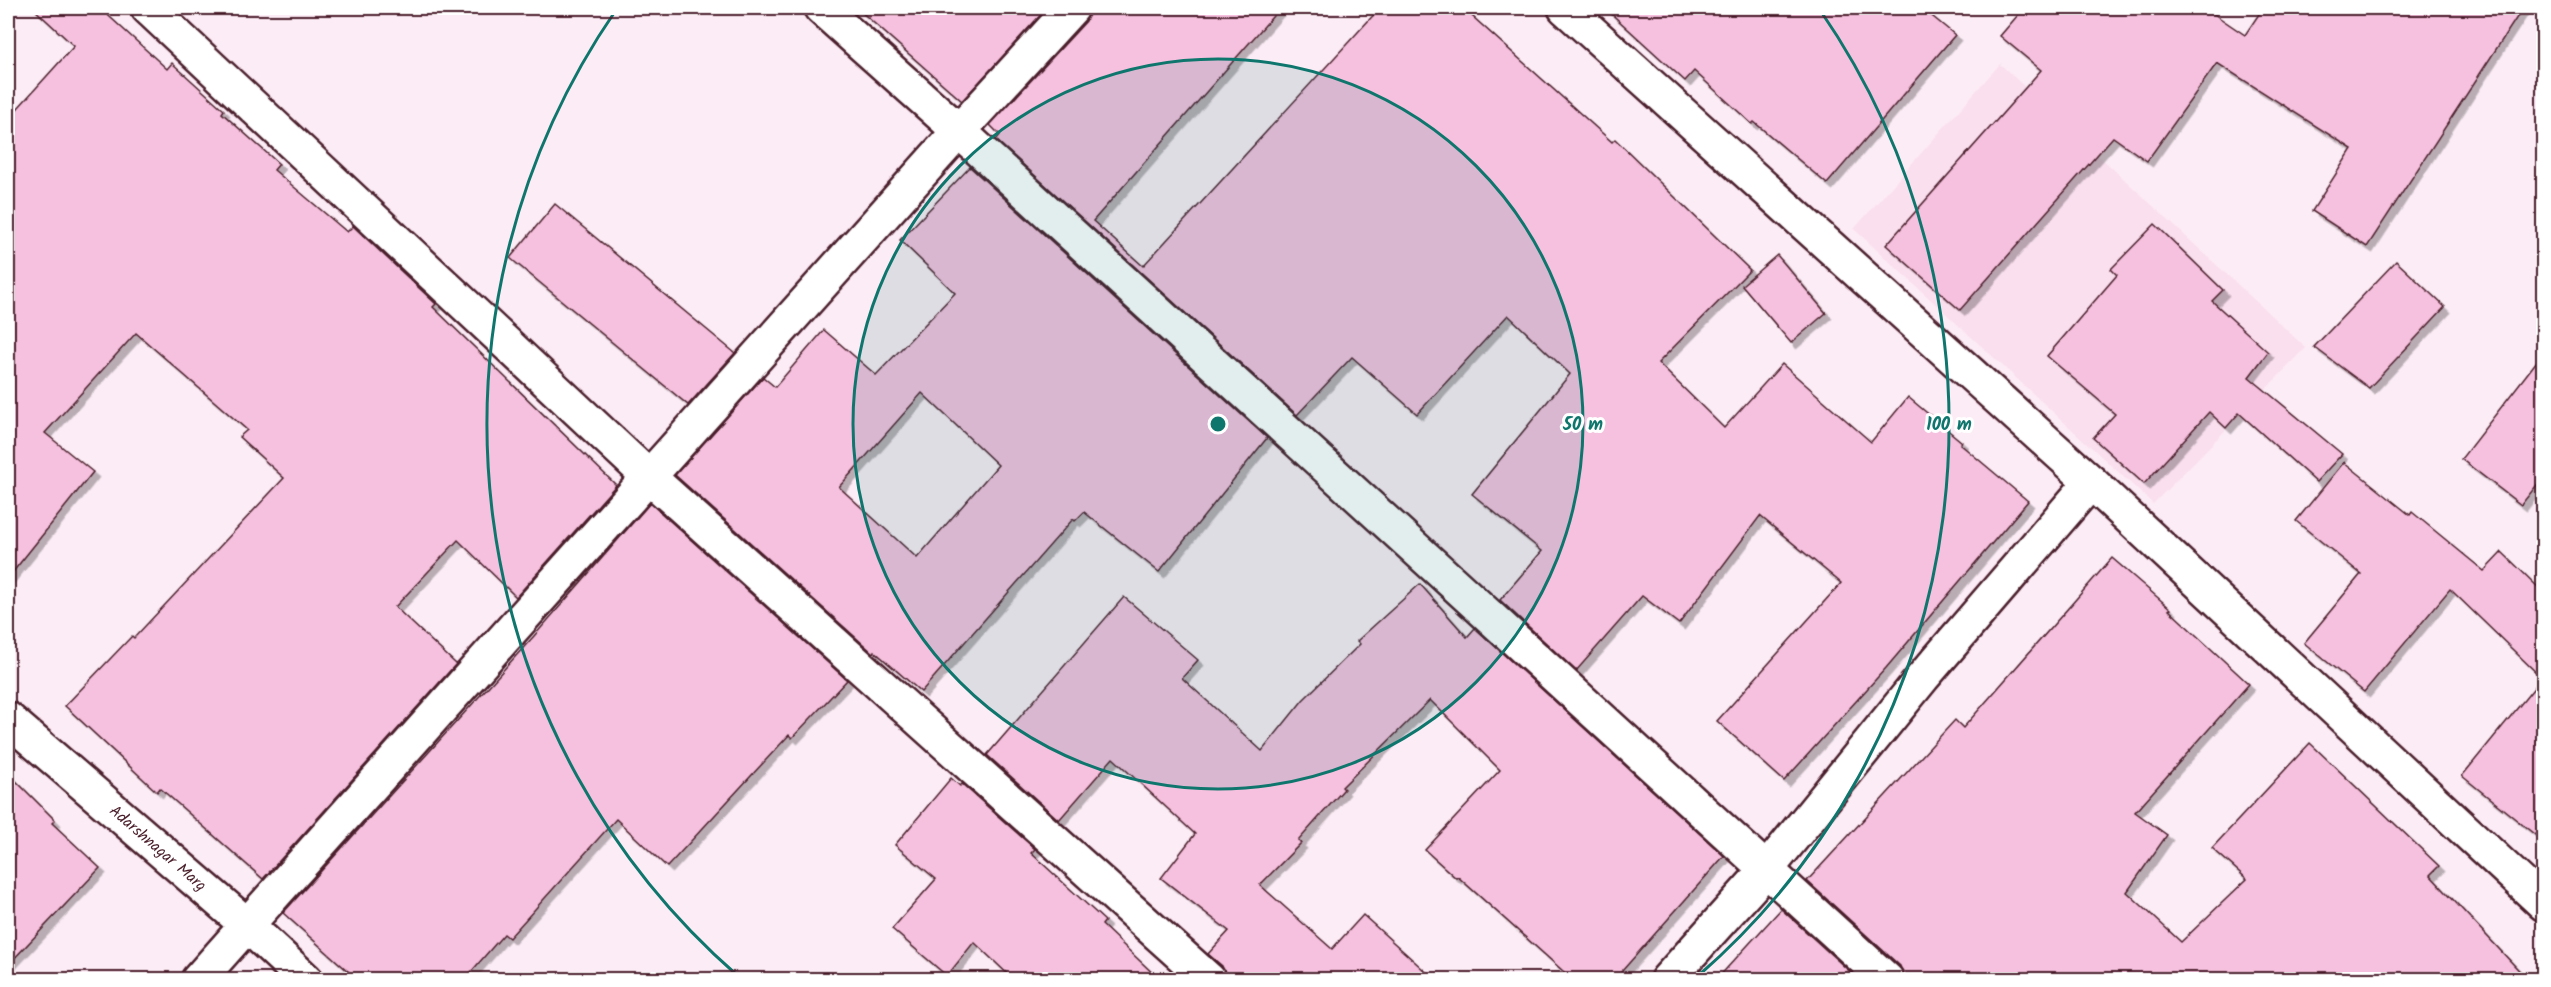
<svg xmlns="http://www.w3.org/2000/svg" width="2551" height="987" viewBox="0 0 2551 987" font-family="Kalam,sans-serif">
	<defs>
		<filter id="shadow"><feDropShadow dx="5.5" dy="5.5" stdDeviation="0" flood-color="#0004"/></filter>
	</defs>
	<rect width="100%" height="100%" fill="#fcecf5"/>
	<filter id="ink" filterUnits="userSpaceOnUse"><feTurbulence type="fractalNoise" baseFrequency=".0167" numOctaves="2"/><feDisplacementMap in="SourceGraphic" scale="12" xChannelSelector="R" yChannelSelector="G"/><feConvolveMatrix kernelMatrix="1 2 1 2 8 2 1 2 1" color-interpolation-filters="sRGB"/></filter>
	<g filter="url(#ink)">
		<!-- built -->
		<path fill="#fadfee" d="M 2000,64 L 2306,348 L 2153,504 L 1854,229 Z"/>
		<!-- building -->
		<g fill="#f6c1de" stroke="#4a1f2b" stroke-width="1.5" fill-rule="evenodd" filter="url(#shadow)">
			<path d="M 33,8 L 100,8 L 167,69 L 172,63 L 224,110 L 222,113 L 279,164 L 274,170 L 347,232 L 353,226 L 436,304 L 433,307 L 616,485 L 516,597 L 458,540 L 395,607 L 456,664 L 263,879 L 160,788 L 157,792 L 65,706 L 132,636 L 134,638 L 284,478 L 239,437 L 247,430 L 136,333 L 45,433 L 93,472 L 8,578 L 8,119 L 74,46 Z"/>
			<path d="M 857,8 L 1047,8 L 962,101 Z"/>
			<path d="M 1090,8 L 1280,8 L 1093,221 L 1143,266 L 1380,8 L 1463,8 L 1612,142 L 1615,139 L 1750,270 L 1658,363 L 1724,428 L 1782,364 L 1871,442 L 1908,397 L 1962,442 L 1960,444 L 2028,501 L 1886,668 L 1784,781 L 1717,721 L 1841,583 L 1760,516 L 1679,624 L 1642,596 L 1576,671 L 1500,600 L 1542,551 L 1472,494 L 1570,374 L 1508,315 L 1417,414 L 1352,357 L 1297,415 L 996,140 L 1000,135 L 990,125 L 1086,21 Z"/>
			<path d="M 1605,8 L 1922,8 L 1955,35 L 1827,184 L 1754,122 L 1752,124 L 1694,71 L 1685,81 Z"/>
			<path d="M 2024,8 L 2205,8 L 2245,35 L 2263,8 L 2523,8 L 2367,247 L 2312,211 L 2352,149 L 2217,63 L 2147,161 L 2113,137 L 1960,310 L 1886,245 L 2041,70 L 2000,36 Z"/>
			<path d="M 970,167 L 1267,438 L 1159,572 L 1084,512 L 1075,521 L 1073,519 L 921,692 L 874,651 L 873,653 L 675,475 L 763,377 L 775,387 L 824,330 L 876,375 L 955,293 L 900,240 ZM 922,393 L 998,465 L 917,558 L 839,487 Z"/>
			<path d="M 555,204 L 735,353 L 688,405 L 510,258 Z"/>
			<path d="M 2155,224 L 2223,290 L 2212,301 L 2268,352 L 2249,377 L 2342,454 L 2316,482 L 2239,413 L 2226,428 L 2209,412 L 2144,484 L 2093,438 L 2115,414 L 2047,356 L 2117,275 L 2111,269 Z"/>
			<path d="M 1777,255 L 1826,313 L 1791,343 L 1742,285 Z"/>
			<path d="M 2396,261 L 2445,307 L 2369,388 L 2314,347 Z"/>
			<path d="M 2544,352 L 2544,476 L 2521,505 L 2461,459 Z"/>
			<path d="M 2344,462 L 2410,515 L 2412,512 L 2484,571 L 2502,552 L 2544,593 L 2544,842 L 2462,776 L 2542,678 L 2450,589 L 2364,692 L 2304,643 L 2361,574 L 2296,521 Z"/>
			<path d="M 650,503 L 847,680 L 792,738 L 789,735 L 667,867 L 616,819 L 509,938 L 504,934 L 464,980 L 358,980 L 283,913 L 534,636 Z"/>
			<path d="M 2112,558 L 2171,609 L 2169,610 L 2249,684 L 2135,812 L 2167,835 L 2127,892 L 2181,942 L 2247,879 L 2212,848 L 2310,743 L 2439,866 L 2430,875 L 2528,980 L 1905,980 L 1900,966 L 1807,881 L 1955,720 L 1963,728 Z"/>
			<path d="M 1420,584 L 1467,637 L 1475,628 L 1724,856 L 1614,980 L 1573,980 L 1458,877 L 1456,878 L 1425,850 L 1500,770 L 1430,700 L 1342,787 L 1344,789 L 1298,841 L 1301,843 L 1260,885 L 1332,949 L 1363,915 L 1435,980 L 1227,980 L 1222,966 L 1208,954 L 1229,931 L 1161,878 L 1195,834 L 1113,758 L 1059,820 L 987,755 L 1124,597 L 1198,660 L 1182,678 L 1262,751 L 1303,700 L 1360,644 L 1357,641 Z"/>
			<path d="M 8,773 L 55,820 L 52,823 L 100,868 L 8,965 Z"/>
			<path d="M 951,778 L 960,786 L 962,784 L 1035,849 L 1031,853 L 1105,921 L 1102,925 L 1160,980 L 1014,980 L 974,942 L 947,976 L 892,929 L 936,879 L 895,845 Z"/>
			<path d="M 1781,909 L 1859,980 L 1716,980 Z"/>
		</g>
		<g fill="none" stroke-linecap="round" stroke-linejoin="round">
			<!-- street casing -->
			<g stroke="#4a1f2b" stroke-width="38">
				<g id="street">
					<path d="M 148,8 L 649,477 L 1209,980"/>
					<path d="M 821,8 L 959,131 L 1887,980"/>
					<path d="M 1565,8 L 2091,482 L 2544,904"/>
					<path d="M 247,925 L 959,131 L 1072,8"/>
					<path d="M 1667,980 L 1767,869 L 1923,677 L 2091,482"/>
				</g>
			</g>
			<!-- secondary casing -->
			<g stroke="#4a1f2b" stroke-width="38">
				<g id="secondary">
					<path id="s1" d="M 8,719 L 247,925 L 306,980"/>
					<path d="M 198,980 L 247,925"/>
				</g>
			</g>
			<!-- street -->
			<use href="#street" stroke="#fff" stroke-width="33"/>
			<!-- secondary -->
			<use href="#secondary" stroke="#fff" stroke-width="33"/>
		</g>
	</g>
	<!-- distance rings -->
	<circle cx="1218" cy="424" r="365" fill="#0f766e" fill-opacity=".12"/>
	<g fill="none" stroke="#0f766e" stroke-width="3">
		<circle cx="1218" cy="424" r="365"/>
		<path d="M738 976A731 731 0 0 1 616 10M1820 10A731 731 0 0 1 1698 976"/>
	</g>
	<g text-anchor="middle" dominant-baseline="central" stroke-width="6" stroke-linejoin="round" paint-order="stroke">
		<!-- street labels -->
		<g font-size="16" fill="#4a1f2b" stroke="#fff">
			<text stroke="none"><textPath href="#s1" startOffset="198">Adarshnagar Marg</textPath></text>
		</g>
	</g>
	<circle cx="1218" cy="424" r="9" fill="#0f766e" stroke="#fff" stroke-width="3"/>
	<g font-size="18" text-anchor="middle" font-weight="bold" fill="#0f766e" stroke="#fff" stroke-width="6" stroke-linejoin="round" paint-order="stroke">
		<text x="1583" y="430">50 m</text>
		<text x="1949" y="430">100 m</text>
	</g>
	<!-- margin -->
	<rect width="2551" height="987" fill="none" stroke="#fff" stroke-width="30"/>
	<rect x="15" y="15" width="2521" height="957" fill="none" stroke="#4a1f2b" stroke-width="2" filter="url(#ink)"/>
</svg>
